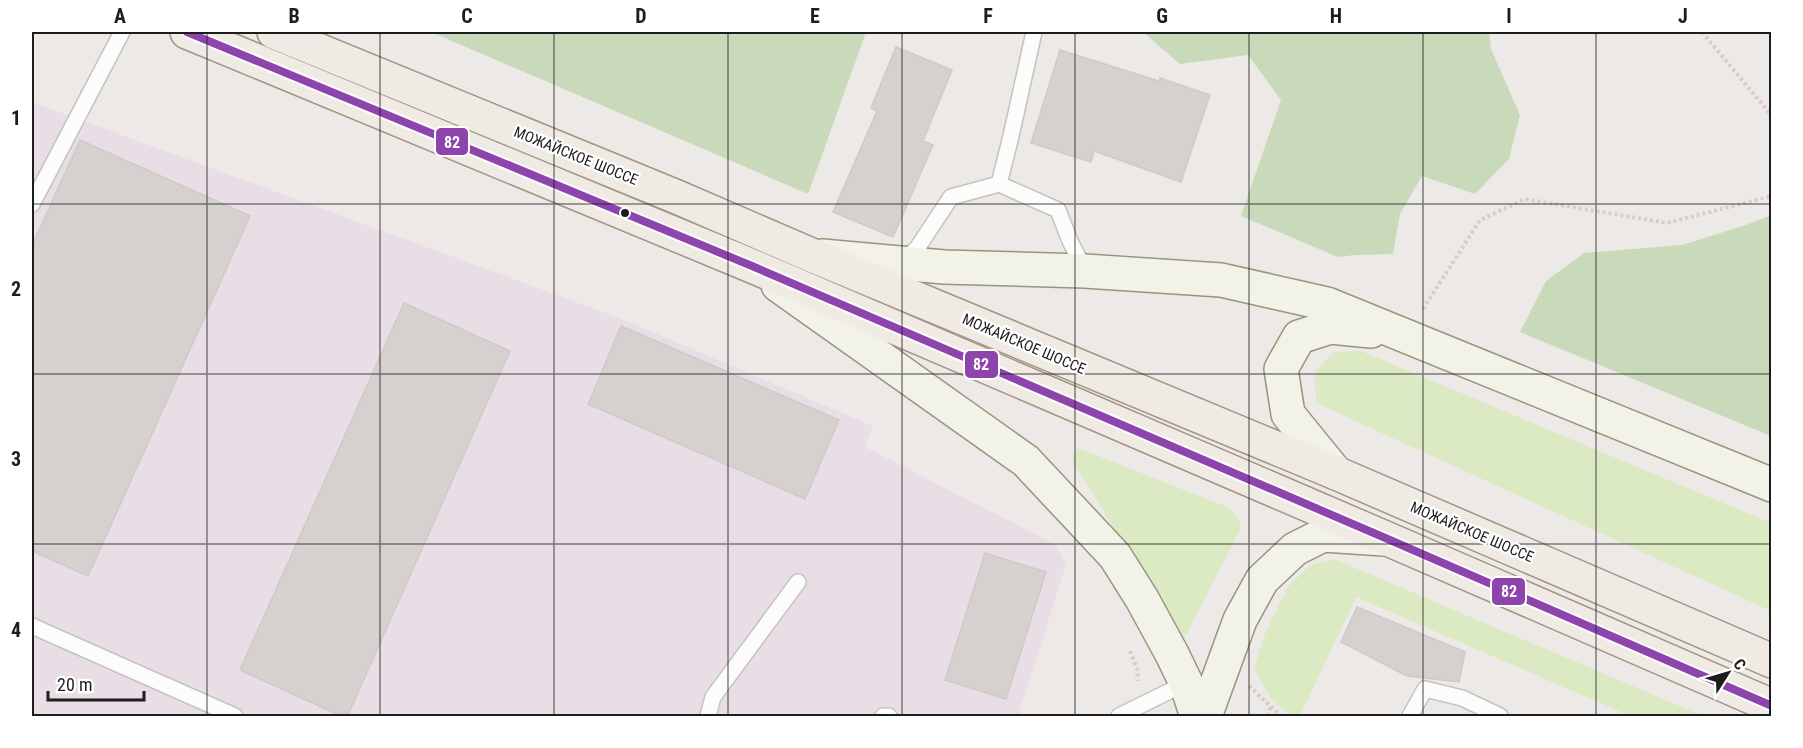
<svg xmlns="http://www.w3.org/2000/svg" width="1803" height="748" viewBox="0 0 1803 748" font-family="'Roboto Condensed',sans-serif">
	<rect width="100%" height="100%" fill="#ece9e6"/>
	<!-- industrial -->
	<path fill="#eadee6" d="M 32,102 L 622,319 L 873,426 L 865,447 L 1056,545 L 1066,565 L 1018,716 L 32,716 Z"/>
	<!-- grass -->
	<g fill="#dceac4">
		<path d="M 1361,351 L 1771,523 L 1771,611 L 1316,403 L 1315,372 L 1334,352 Z"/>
		<path d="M 1078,448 L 1227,507 L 1237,516 L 1241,528 L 1183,641 L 1072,460 Z"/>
		<path d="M 1334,559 L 1703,716 L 1630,716 L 1356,597 L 1300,716 L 1292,716 L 1271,699 L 1254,668 L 1266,631 L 1288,587 L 1310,565 Z"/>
	</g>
	<!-- forest -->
	<g fill="#c9dabb">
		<path d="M 431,32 L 866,32 L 808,194 Z"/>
		<path d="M 1143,32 L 1489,32 L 1491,49 L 1520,115 L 1509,159 L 1475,194 L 1422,176 L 1400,214 L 1393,254 L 1355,255 L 1338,257 L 1241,216 L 1281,100 L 1248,55 L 1180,64 Z"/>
		<path d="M 1771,215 L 1771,436 L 1520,332 L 1546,281 L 1584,253 L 1682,245 L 1746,225 Z"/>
	</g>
	<!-- building -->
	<g fill="#d4d1ce" stroke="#cfcac7" stroke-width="1.5">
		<path d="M 896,47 L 952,70 L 923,141 L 933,145 L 893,237 L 833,212 L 877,111 L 871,108 Z"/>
		<path d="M 1060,50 L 1159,81 L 1160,78 L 1210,95 L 1181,182 L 1094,151 L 1091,162 L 1031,143 Z"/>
		<path d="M 80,140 L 250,216 L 88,576 L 32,551 L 32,246 Z"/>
		<path d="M 404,303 L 510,351 L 347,717 L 343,717 L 240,670 Z"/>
		<path d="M 621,326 L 839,420 L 805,499 L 588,404 Z"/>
		<path d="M 985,553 L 1046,572 L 1006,699 L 945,680 Z"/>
		<path d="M 1357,607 L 1465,652 L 1459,682 L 1407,676 L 1341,642 Z"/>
	</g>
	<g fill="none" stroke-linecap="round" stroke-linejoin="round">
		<!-- lane casing -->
		<g stroke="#c4c3c2" stroke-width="18">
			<g id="lane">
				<path d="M 999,184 L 1011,136 L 1034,32"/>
				<path d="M 32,204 L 122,32"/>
				<path d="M 904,261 L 918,247 L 951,197 L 999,184 L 1058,210 L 1070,241 L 1085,271"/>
				<path d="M 32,626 L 235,716"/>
				<path d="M 708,716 L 713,697 L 798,582"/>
				<path d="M 883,716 L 889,716"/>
				<path d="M 1119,716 L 1186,683"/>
				<path d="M 1410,716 L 1425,689 L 1462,698 L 1500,716"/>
			</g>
		</g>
		<!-- secondary casing -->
		<g stroke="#96957e" stroke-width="36">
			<g id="secondary">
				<path d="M 822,256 L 944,267 L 1085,271 L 1221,280 L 1327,304 L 1772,485"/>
				<path d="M 778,285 L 1026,461 L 1115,556 L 1142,599 L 1172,654 L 1186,683 L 1197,716"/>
				<path d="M 1336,473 L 1288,414 L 1281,369 L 1299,337 L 1330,327 L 1371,331"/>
				<path d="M 1205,716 L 1240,620 L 1262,580 L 1295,549 L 1323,535 L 1384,539"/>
			</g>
		</g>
		<!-- primary casing -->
		<g stroke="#a29482" stroke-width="36">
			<g id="primary">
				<path d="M 187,32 L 752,266 L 1390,540 L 1772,706"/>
				<path d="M 274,32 L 677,197 L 809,254 L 1336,473 L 1772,661"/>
			</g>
		</g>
		<!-- path -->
		<g stroke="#dacac9" stroke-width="4" stroke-dasharray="3 3" stroke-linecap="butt">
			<path d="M 1702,32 L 1772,116"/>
			<path d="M 1423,309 L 1480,220 L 1525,199 L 1667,223 L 1772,196"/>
			<path d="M 1130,651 L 1137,668 L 1138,681"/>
			<path d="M 1249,686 L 1281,716"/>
			<path d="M 1268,716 L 1271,706"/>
		</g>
		<!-- lane -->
		<use href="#lane" stroke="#fcfcfb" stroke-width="15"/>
		<!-- secondary -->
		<use href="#secondary" stroke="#f3f2e9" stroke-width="33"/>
		<!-- primary -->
		<use href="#primary" stroke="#f0eae4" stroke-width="33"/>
		<!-- bus-1 casing -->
		<g stroke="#fff" stroke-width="12">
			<path id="bus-1" d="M 187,32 L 752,266 L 1390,540 L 1772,706"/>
		</g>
		<!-- bus-1 -->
		<use href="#bus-1" stroke="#8e44ad" stroke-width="8"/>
	</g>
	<!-- grid -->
	<path fill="none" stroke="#1d1d1d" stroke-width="1.5" stroke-opacity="0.55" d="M 207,32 L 207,716M 380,32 L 380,716M 554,32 L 554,716M 728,32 L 728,716M 902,32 L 902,716M 1075,32 L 1075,716M 1249,32 L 1249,716M 1423,32 L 1423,716M 1596,32 L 1596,716M 32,204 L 1772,204M 32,374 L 1772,374M 32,544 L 1772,544"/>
	<!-- markers -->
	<circle fill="#1d1d1d" stroke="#fff" stroke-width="2" cx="625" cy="213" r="5"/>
	<g text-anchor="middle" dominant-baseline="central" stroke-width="4.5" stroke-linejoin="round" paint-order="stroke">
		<!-- street labels -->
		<g font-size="15" fill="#1d1d1d" stroke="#fff">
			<text transform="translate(576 156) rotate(22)">МОЖАЙСКОЕ ШОССЕ</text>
			<text transform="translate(1024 344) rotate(23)">МОЖАЙСКОЕ ШОССЕ</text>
			<text transform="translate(1472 532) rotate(23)">МОЖАЙСКОЕ ШОССЕ</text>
		</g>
	</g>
	<g stroke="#fff" stroke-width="2">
		<rect x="435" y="127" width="34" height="29" rx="6" fill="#8e44ad"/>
		<rect x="964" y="350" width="35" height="29" rx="6" fill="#8e44ad"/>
		<rect x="1491" y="577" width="35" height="29" rx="6" fill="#8e44ad"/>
	</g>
	<g font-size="16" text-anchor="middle" font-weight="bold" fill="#fff">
		<text x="452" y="148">82</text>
		<text x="981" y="370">82</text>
		<text x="1509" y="597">82</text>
	</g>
	<!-- border -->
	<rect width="1803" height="748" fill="none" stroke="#ffffff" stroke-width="66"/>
	<!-- north arrow -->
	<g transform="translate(1728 673) rotate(53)" stroke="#ffffff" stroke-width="4.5" paint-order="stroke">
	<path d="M0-4.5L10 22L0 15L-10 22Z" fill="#1d1d1d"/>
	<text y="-9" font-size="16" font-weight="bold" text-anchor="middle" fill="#1d1d1d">С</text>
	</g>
	<!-- scale -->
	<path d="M48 691v9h96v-9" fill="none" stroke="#1d1d1d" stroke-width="3"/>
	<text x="57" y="691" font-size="18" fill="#1d1d1d" stroke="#ffffff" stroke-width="4.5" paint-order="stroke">20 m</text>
	<rect x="33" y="33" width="1737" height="682" fill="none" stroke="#1d1d1d" stroke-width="2"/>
	<g font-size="20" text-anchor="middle" font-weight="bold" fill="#1d1d1d">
		<text x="120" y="23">A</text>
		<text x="294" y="23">B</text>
		<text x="467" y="23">C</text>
		<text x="641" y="23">D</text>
		<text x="815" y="23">E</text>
		<text x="988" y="23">F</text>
		<text x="1162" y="23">G</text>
		<text x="1336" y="23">H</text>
		<text x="1509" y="23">I</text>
		<text x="1683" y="23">J</text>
		<text x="16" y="125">1</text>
		<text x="16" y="296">2</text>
		<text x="16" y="466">3</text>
		<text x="16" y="637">4</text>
	</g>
</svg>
